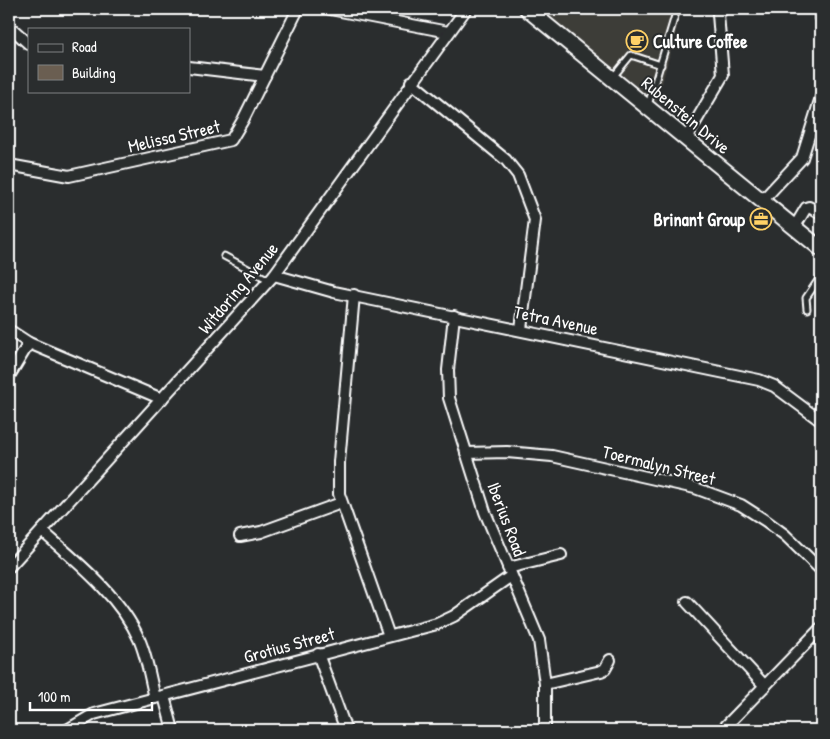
<svg xmlns="http://www.w3.org/2000/svg" width="830" height="739" viewBox="0 0 830 739" font-family="'Patrick Hand',sans-serif">
	<rect width="100%" height="100%" fill="#2a2d2e"/>
	<filter id="ink" filterUnits="userSpaceOnUse"><feTurbulence type="fractalNoise" baseFrequency=".02" numOctaves="2"/><feDisplacementMap in="SourceGraphic" scale="10" xChannelSelector="R" yChannelSelector="G"/><feConvolveMatrix kernelMatrix="1 2 1 2 8 2 1 2 1" color-interpolation-filters="sRGB"/></filter>
	<g filter="url(#ink)">
		<!-- built -->
		<path fill="#3d3c38" d="M 540,9 L 682,9 L 657,103 Z"/>
		<!-- building -->
		<path fill="#6a5e51" stroke="#fff" d="M 9,718 L 12,721 L 12,730 L 9,730 Z"/>
		<g fill="none" stroke-linecap="round" stroke-linejoin="round">
			<!-- lane casing -->
			<g stroke="#fff" stroke-width="9">
				<g id="lane">
					<path d="M 647,9 L 655,9"/>
					<path d="M 613,77 L 631,55 L 661,65"/>
					<path d="M 648,105 L 677,9"/>
					<path d="M 224,256 L 269,280"/>
					<path d="M 807,309 L 806,298 L 821,276"/>
				</g>
			</g>
			<!-- street casing -->
			<g stroke="#fff" stroke-width="14">
				<g id="street">
					<path d="M 330,9 L 448,32"/>
					<path d="M 818,9 L 821,18"/>
					<path d="M 9,26 L 29,44"/>
					<path d="M 189,67 L 265,76"/>
					<path d="M 411,82 L 506,160 L 518,175 L 535,220 L 521,329"/>
					<path d="M 685,140 L 723,75 L 718,14 L 723,9"/>
					<path d="M 9,165 L 69,176 L 231,140 L 243,120 L 298,9"/>
					<path d="M 761,202 L 802,158 L 821,97"/>
					<path d="M 794,228 L 806,208 L 809,207 L 821,214"/>
					<path d="M 274,275 L 334,292 L 759,380 L 774,386 L 821,421"/>
					<path d="M 354,295 L 339,462 L 339,494 L 389,636"/>
					<path d="M 454,316 L 448,370 L 449,398 L 485,512 L 539,640 L 545,684 L 545,730"/>
					<path d="M 9,330 L 29,343 L 162,399"/>
					<path d="M 9,376 L 29,343"/>
					<path d="M 466,453 L 507,452 L 552,456 L 695,488 L 741,505 L 766,521 L 785,535 L 821,570"/>
					<path d="M 42,531 C 76,561 120,596 139,639 C 147,657 150,678 155,698"/>
					<path d="M 240,536 L 261,532 L 341,503"/>
					<path d="M 9,567 L 274,275 L 466,9"/>
					<path d="M 508,568 L 561,555"/>
					<path d="M 687,602 L 765,686"/>
					<path d="M 318,654 L 346,730"/>
					<path d="M 545,684 L 601,671 L 605,669 L 610,660"/>
					<path d="M 164,696 L 173,730"/>
					<path d="M 67,730 L 94,714 L 437,624 L 454,616 L 511,576"/>
					<path d="M 722,730 L 821,628"/>
				</g>
			</g>
			<!-- secondary casing -->
			<g stroke="#fff" stroke-width="18">
				<path id="secondary" d="M 527,9 L 821,249"/>
			</g>
			<!-- lane -->
			<use href="#lane" stroke="#2a2d2e" stroke-width="5"/>
			<!-- street -->
			<use href="#street" stroke="#2a2d2e" stroke-width="10"/>
			<!-- secondary -->
			<use href="#secondary" stroke="#2a2d2e" stroke-width="14"/>
		</g>
	</g>
	<!-- icons -->
	<defs>
		<g id="cafe-ring" transform="scale(1.125)"><circle r="9.5" fill="#2a2d2e" stroke="#ffd166" stroke-width="1.5"/><path d="M-5.5-4.5H6V0H3Q3 3.5 0 3.5H-2.5Q-5.5 3.5-5.5 0ZM3-3.2v2h1.7v-2ZM-6 4.5H4V6H-6Z" fill="#ffd166"/></g>
		<g id="office-ring" transform="scale(1.125)"><circle r="9.5" fill="#2a2d2e" stroke="#ffd166" stroke-width="1.5"/><path d="M-6-3h4V-5.5h4V-3h4V5H-6ZM-1-4.5V-3h2v-1.5ZM-6 0V1H6V0Z" fill="#ffd166"/></g>
	</defs>
	<g fill-rule="evenodd">
		<use href="#cafe-ring" x="637" y="41"/>
		<use href="#office-ring" x="761" y="219"/>
	</g>
	<g text-anchor="middle" dominant-baseline="central" stroke-width="4" stroke-linejoin="round" paint-order="stroke">
		<!-- poi labels -->
		<g font-size="18" font-weight="bold" fill="#fff" stroke="#2a2d2e" text-anchor="start">
			<text x="653" y="41">Culture Coffee</text>
			<text x="745" y="219" text-anchor="end">Brinant Group</text>
		</g>
		<!-- street labels -->
		<g font-size="18" fill="#fff" stroke="#2a2d2e">
			<text transform="translate(686 115) rotate(40)">Rubenstein Drive</text>
			<text transform="translate(174 136) rotate(-13)">Melissa Street</text>
			<text transform="translate(238 288) rotate(-50)">Witdoring Avenue</text>
			<text transform="translate(556 320) rotate(12)">Tetra Avenue</text>
			<text transform="translate(659 465) rotate(14)">Toermalyn Street</text>
			<text transform="translate(507 519) rotate(69)">Iberius Road</text>
			<text transform="translate(289 645) rotate(-15)">Grotius Street</text>
		</g>
	</g>
	<!-- margin -->
	<rect width="830" height="739" fill="none" stroke="#2a2d2e" stroke-width="30"/>
	<rect x="15" y="15" width="800" height="709" fill="none" stroke="#fff" stroke-width="2" filter="url(#ink)"/>
	<!-- legend -->
	<rect x="28" y="28" width="162" height="65" fill="#2a2d2e" stroke="#7f8182"/>
	<rect x="38" y="44" width="25" height="8" fill="#2a2d2e" stroke="#7f8182"/>
	<text x="72" y="52" font-size="15" fill="#ffffff">Road</text>
	<rect x="38" y="65" width="25" height="15" fill="#6a5e51" stroke="#7f8182"/>
	<text x="72" y="78" font-size="15" fill="#ffffff">Building</text>
	<!-- scale -->
	<path d="M30 702v8h122v-8" fill="none" stroke="#ffffff" stroke-width="2.5"/>
	<text x="38" y="702" font-size="15" fill="#ffffff" stroke="#2a2d2e" stroke-width="4" paint-order="stroke">100 m</text>
</svg>
